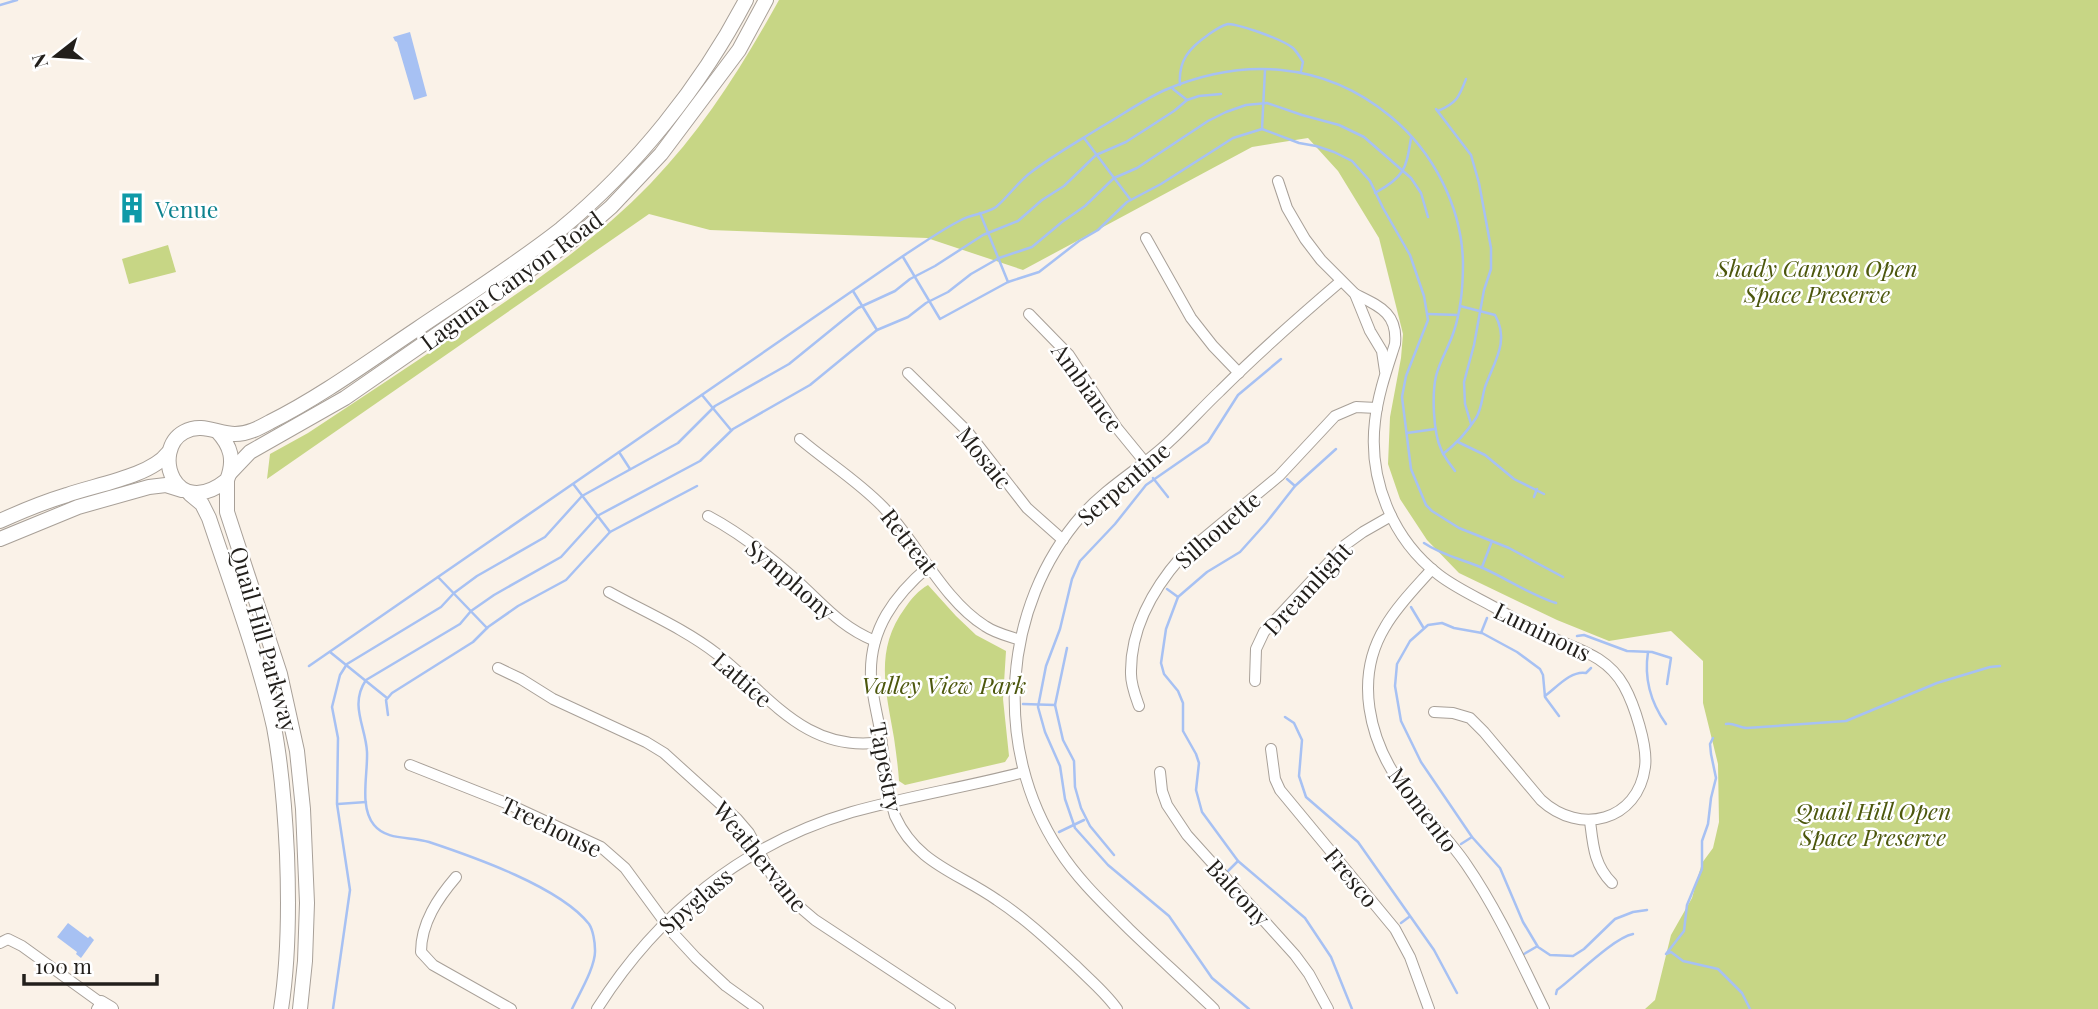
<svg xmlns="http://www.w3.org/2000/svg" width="2098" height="1009" viewBox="0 0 2098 1009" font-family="'Playfair Display',serif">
	<rect width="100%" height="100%" fill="#faf2e8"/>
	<!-- green -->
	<g fill="#c7d685">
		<path d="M 779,0 L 2098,0 L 2098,1009 L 1645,1009 L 1655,1000 L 1671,935 L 1692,898 L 1702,863 L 1713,848 L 1719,822 L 1718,764 L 1703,703 L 1703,661 L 1671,631 L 1609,641 L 1557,620 L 1459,573 L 1427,540 L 1400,499 L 1388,464 L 1390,417 L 1401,358 L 1403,334 L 1379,238 L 1338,171 L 1308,138 L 1252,147 L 1023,270 L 927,238 L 710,230 L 649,214 L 267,479 L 270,454 L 308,433 C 357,401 406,368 454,336 C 524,290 593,243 651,183 C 703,129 743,65 779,0 Z"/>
		<path d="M 168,245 L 176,272 L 129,284 L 122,259 Z"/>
		<path d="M 928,585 L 956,616 L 976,635 L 1006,651 L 1003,699 L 1009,756 L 1005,762 L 905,785 L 899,781 C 898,766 896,752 894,738 C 886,691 874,650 905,608 C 911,599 919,590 928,585 Z"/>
	</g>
	<!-- water -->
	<g fill="#a7c1f3">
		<path d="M 410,32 L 427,96 L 414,100 L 397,42 L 395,41 L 393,37 Z"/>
		<path d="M 68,923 L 88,938 L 90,936 L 94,940 L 81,958 L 76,954 L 77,952 L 57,937 Z"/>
	</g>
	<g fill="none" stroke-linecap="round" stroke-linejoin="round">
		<!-- stream -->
		<g stroke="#a7c1f3" stroke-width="2.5">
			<path d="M 0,5 L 17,0"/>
			<path d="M 1180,85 C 1178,61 1189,48 1208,35 C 1215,30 1220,26 1228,24 C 1241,25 1282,39 1293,48 C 1297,52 1300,57 1303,62 L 1301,71"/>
			<path d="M 1173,89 L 1187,100"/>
			<path d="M 1436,109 L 1471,155 L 1479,183 L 1491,248 L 1491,269 L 1484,290 L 1474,345 L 1464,382 L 1465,404 L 1471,424"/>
			<path d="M 1438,111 C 1457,103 1459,97 1466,79"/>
			<path d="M 1262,129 L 1265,70"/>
			<path d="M 1084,138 L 1130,199"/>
			<path d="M 1375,193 C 1404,177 1406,170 1411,138"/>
			<path d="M 980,213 L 1008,282"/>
			<path d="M 903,257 L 940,319 L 1008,282 L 1039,272 L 1079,241 L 1098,230 L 1127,202 L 1161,184 L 1233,138 L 1262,129 L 1299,143 L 1316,146 L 1334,152 L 1352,161 L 1370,181 L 1383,208 L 1410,255 L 1424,296 L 1428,320 L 1406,376 L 1402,397 L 1411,469 L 1426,505 L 1432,511 L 1459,528 L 1509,548 L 1563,577"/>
			<path d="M 853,291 L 877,330"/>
			<path d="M 1428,314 L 1458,315"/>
			<path d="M 702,395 L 731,430"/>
			<path d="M 1407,433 L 1435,429"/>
			<path d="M 1458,442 L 1485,455 L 1514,479 L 1544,494"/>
			<path d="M 1336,449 L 1295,486 L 1266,523 L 1240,552 L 1207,572 L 1178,597 L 1166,629 L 1161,663 L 1164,674 L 1178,691 L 1183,703 L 1183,731 L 1196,754 L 1199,763 L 1196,790 L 1202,812 L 1238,861 L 1305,918 L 1331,957 L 1352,1009"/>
			<path d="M 619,452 L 630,469"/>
			<path d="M 1443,454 C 1456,444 1467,432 1476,418 C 1482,408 1482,397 1485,387 C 1494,362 1510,341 1495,315 L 1460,306"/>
			<path d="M 1153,478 L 1168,497"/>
			<path d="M 1287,479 L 1295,486"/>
			<path d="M 574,485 L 610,532"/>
			<path d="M 1534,497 L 1537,489"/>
			<path d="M 1424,543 C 1443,556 1465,560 1485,569 C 1509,580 1531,595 1556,603"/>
			<path d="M 1482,567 L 1492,541"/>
			<path d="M 438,577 L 487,628"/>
			<path d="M 1167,589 L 1178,597"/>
			<path d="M 1411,607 L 1423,627"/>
			<path d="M 1481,633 L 1487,618"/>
			<path d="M 1577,636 L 1584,635 L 1627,651 L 1652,652 L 1671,658 L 1667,684"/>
			<path d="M 1067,648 L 1055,705 L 1063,740 L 1074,761 L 1075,787 L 1081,808 L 1090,826 L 1114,855"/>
			<path d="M 330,652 L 387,698"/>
			<path d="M 1648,652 C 1644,678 1651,703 1666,724"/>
			<path d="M 309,666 L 903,256 C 922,244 941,230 961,220 C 972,214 986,214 996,207 C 1008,197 1017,183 1030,173 C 1052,156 1077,142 1101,127 C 1122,115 1143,100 1165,90 C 1242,57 1323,61 1390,116 C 1433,151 1462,207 1463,263 C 1463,286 1461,310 1454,331 C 1449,347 1440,360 1436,376 C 1432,394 1433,432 1441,449 C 1444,457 1450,464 1455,471"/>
			<path d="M 1545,696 C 1556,688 1571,670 1586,673 L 1591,668"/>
			<path d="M 1023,704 L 1055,705"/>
			<path d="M 388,715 L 386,700 L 392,693 L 473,642 L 488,627 L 518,606 L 566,580 L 610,532 L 697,486"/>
			<path d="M 1559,716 L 1545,697 L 1543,675 L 1540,669 L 1517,652 L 1482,633 L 1454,628 L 1442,623 L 1428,625 L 1410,641 L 1397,664 L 1395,686 L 1401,721 L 1421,762 L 1472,837 L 1500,868 L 1523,922 L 1538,947 L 1550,955 L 1573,956 L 1584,949 L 1615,919 L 1633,912 L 1647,910"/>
			<path d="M 1285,717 L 1294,723 L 1302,740 L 1299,776 L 1306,797 L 1358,842 L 1434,950 L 1457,993"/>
			<path d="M 1726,724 C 1732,722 1740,728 1747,728 L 1846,721 L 1937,683 L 1990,667 L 2000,666"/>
			<path d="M 1713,738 L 1710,744 L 1711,754 L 1716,778 L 1711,798 L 1708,824 L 1702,841 L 1702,869 L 1687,905 L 1684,931 L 1666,954 L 1671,952 L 1683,961 L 1718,969 L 1742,993 L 1750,1009"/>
			<path d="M 338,804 L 366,802"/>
			<path d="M 1059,832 L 1084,820"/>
			<path d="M 1461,844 L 1472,837"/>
			<path d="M 1228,871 L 1238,861"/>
			<path d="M 1401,923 L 1409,917"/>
			<path d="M 1524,954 L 1536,947"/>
			<path d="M 1556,994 L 1557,990 C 1575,977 1613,938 1633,934"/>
			<path d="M 333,1009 L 350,890 L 337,804 L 338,738 L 332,707 L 340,675 L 347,664 L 441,607 L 454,593 L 477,576 L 545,537 L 582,496 L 678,443 L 715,406 L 789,364 L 858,308 L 895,291 L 910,279 L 935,266 L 983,235 L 1018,221 L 1042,200 L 1064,186 L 1096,155 L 1126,142 L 1174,111 L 1187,100 L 1199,96 L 1221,94"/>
			<path d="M 572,1009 C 579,994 596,966 595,950 C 595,942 593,930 589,924 C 560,887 474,857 429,842 C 411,836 387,841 374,825 C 359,807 368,774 367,752 C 366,727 349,705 366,680 L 460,624 L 471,611 L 494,595 L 561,557 L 599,515 L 700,461 L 733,429 L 810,385 L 877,330 L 908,317 L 926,303 L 948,292 L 971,274 L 999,258 L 1032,247 L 1062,222 L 1085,206 L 1114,178 L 1137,168 L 1208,121 L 1226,112 L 1246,105 L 1267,103 L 1302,115 L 1339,125 L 1364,137 L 1411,178 L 1421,193 L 1428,217"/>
			<path d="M 1249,1009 L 1212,978 L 1169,916 L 1108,865 L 1075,828 L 1065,799 L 1060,766 L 1045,732 L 1038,707 L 1046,666 L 1060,629 L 1072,579 L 1080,561 L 1115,524 L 1146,485 L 1208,442 L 1238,395 L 1281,359"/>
		</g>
		<!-- street casing -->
		<g stroke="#a8a098" stroke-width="12">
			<g id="street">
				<path d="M 1278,181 L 1287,208 L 1305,239 L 1321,260 L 1355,294 L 1370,331 L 1382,351 L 1385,371"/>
				<path d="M 1146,238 L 1191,318 L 1213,346 L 1239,373"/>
				<path d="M 1355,294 C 1379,306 1398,313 1395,344 C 1387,369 1378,394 1375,421 C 1368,479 1392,539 1439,575 C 1456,588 1476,597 1494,607 C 1511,617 1528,627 1546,635 C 1575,649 1606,654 1624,686 C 1634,704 1648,746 1645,767 C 1638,821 1580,836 1541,800 L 1484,732 L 1470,718 L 1453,713 L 1434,712"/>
				<path d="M 1029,314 L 1069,355 L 1117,428 L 1144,461"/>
				<path d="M 908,373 L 967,431 L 1027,508 L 1063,540"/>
				<path d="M 800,439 C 827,462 858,481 883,507 C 917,542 943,600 985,626 C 995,633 1008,636 1020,640"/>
				<path d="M 708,516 C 740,533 768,555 795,579 C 823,604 839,626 875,641"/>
				<path d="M 929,566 C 895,595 869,629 871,677 C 872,695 877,713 880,730 C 884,759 887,788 895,816 C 917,864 957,872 997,900 C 1026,919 1051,943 1076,966 C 1090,980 1106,993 1117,1009"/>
				<path d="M 1432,569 C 1416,587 1397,606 1385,627 C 1354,678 1369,740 1402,786 C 1422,813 1447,836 1466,864 C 1497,909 1520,960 1544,1009"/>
				<path d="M 609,592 C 645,612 685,629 717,654 C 769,695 806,754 882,742"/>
				<path d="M 498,668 L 521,679 L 553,699 L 646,742 L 664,753 L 737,819 L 749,833 L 775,881 L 788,897 L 815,920 L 950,1009"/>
				<path d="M 1255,681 L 1256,649 L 1264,632 L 1345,545 L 1363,532 L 1391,516"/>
				<path d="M 1139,706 C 1135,695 1131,685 1131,674 C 1130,630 1153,589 1181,557 L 1279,476 L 1335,416 L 1356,407 L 1377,408"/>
				<path d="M 1271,749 L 1275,779 L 1280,790 L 1395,929 L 1410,957 L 1429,1009"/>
				<path d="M 410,765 L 506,803 L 601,847 L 625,868 L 672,932 L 696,958 L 726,986 L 758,1009"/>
				<path d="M 1160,772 L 1162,791 L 1167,805 L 1187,835 L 1295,955 L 1309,974 L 1328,1009"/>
				<path d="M 1590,821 C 1593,845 1594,865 1612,883"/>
				<path d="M 456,877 C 438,898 421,923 421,952 L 433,965 L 511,1009"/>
				<path d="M 0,943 L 8,939 L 22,946 L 101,1003 L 97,1009"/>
				<path d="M 597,1009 C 657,914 743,844 852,812 C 909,796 967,787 1024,772"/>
				<path d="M 1214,1009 C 1186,982 1157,956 1129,929 C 1104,904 1078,880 1059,850 C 992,748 1002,606 1082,515 C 1109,485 1143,467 1171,440 C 1188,424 1203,407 1220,391 C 1258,353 1300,316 1341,281"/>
			</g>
		</g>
		<!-- secondary casing -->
		<g stroke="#a8a098" stroke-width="16">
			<g id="secondary">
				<path d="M 217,431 C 231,446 235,460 227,480 C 174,522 151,450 184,432 C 202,422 218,434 235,434 C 248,434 259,428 270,422 C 322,396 369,361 417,329 C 466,296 515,265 561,229 C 636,167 701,86 746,0"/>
				<path d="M 230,473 L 250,452 L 345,398 L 573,240 L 611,207 L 661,154 L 739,50 L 766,0"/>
				<path d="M 227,480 L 227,512 L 280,674 L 297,751 L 303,809 L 307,903 L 305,961 L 300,1009"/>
				<path d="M 190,494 L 202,504 L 209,518 C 232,587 258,656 274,727 C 282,769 285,812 287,854 C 289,906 289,958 281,1009"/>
				<path d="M 0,521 C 22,511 44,502 67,495 C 95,485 151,476 168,453"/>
				<path d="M 0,539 L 78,507 L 149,487 L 166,485 L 182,490"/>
				<path d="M 101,1003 L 111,1009"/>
			</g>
		</g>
		<!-- street -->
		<use href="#street" stroke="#fff" stroke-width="10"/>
		<!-- secondary -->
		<use href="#secondary" stroke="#fff" stroke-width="14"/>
	</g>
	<!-- icons -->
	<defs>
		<g id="building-bare" transform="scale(2.415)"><path d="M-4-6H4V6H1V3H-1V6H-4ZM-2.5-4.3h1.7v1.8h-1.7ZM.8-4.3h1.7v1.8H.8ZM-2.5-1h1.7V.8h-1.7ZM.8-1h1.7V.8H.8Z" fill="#0f9aa8" stroke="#fff" stroke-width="2.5" paint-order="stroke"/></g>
	</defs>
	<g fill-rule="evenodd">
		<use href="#building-bare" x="132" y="208"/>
	</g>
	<g text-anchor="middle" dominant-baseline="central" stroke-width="5" stroke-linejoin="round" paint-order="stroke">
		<!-- culture labels -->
		<g font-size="23" fill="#0d838f" stroke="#fff" text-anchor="start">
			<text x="155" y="208">Venue</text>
		</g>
		<!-- park labels -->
		<g font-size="23" font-style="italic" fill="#4c570d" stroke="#fff">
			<text x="1817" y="267">Shady Canyon Open<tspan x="1817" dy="26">Space Preserve</tspan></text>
			<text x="944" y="684">Valley View Park</text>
			<text x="1873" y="810">Quail Hill Open<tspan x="1873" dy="26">Space Preserve</tspan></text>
		</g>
		<!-- street labels -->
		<g font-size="23" fill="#221f1b" stroke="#fff">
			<text transform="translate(511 280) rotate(-36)">Laguna Canyon Road</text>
			<text transform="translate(1088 387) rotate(54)">Ambiance</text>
			<text transform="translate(985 457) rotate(51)">Mosaic</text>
			<text transform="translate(1123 483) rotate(-41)">Serpentine</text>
			<text transform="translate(1217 529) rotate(-41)">Silhouette</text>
			<text transform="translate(910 541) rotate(52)">Retreat</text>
			<text transform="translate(791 579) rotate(41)">Symphony</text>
			<text transform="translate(1307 588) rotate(-47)">Dreamlight</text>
			<text transform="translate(1543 631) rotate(26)">Luminous</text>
			<text transform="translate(265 639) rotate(74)">Quail Hill Parkway</text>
			<text transform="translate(743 679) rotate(41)">Lattice</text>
			<text transform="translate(887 767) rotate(79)">Tapestry</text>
			<text transform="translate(1424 809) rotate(53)">Momento</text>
			<text transform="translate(552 826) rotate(26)">Treehouse</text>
			<text transform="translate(761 856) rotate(51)">Weathervane</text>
			<text transform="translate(1352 877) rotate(50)">Fresco</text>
			<text transform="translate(1239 892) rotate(47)">Balcony</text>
			<text transform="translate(695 900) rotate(-40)">Spyglass</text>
		</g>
	</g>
	<!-- north arrow -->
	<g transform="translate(56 56) rotate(253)" stroke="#ffffff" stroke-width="5" paint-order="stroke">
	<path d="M0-5L12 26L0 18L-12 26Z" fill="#221f1b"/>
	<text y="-10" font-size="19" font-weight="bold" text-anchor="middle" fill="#221f1b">N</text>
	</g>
	<!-- scale -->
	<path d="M24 974v10h133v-10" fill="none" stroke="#221f1b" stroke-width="3.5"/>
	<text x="35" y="974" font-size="21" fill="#221f1b" stroke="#ffffff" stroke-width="5" paint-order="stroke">100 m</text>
</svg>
